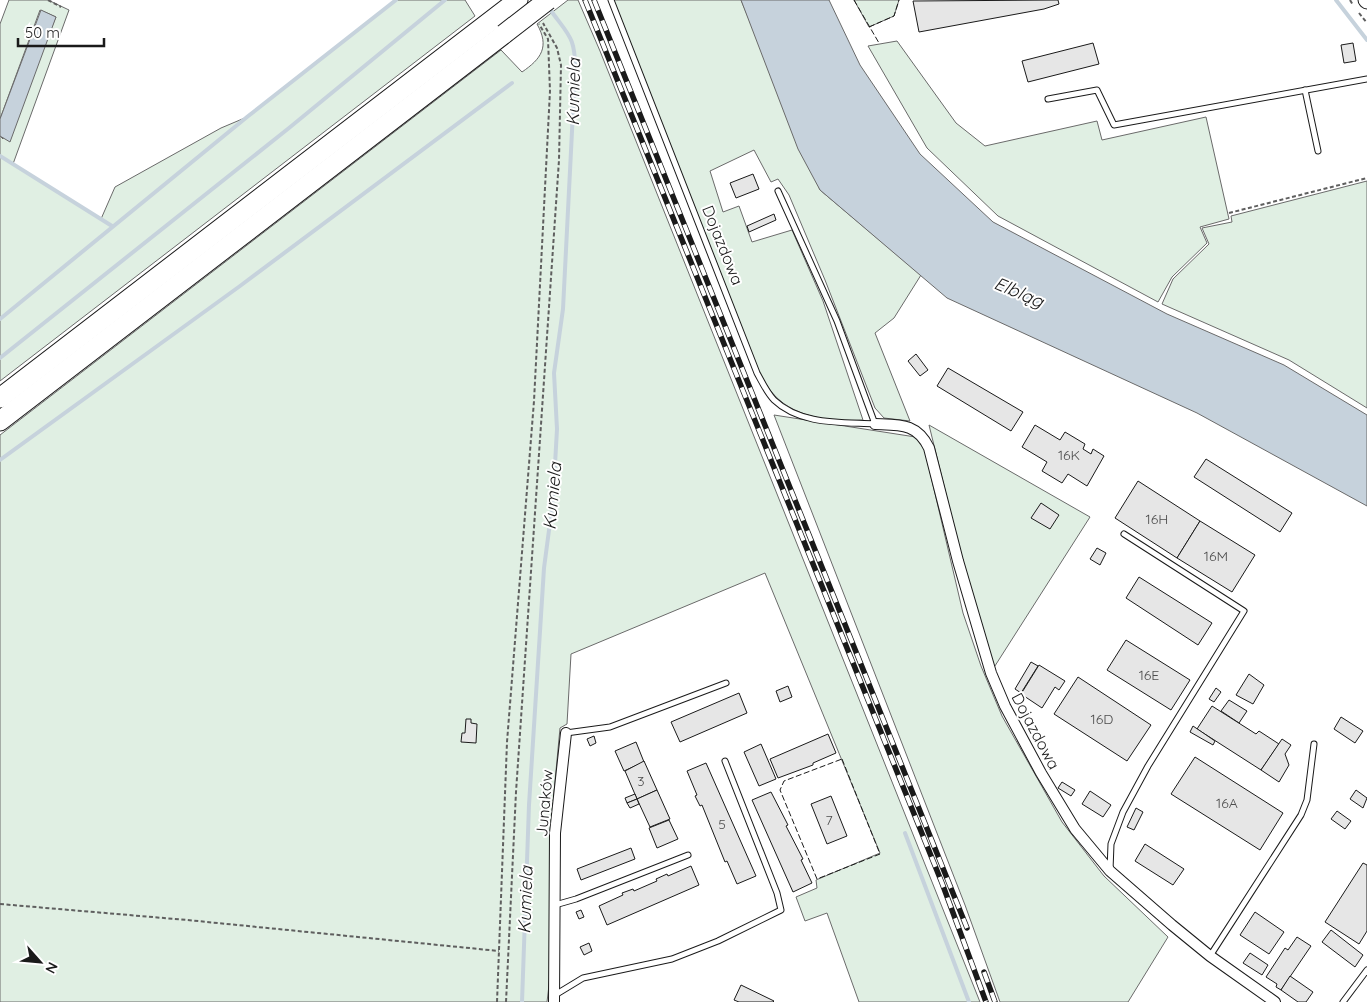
<svg xmlns="http://www.w3.org/2000/svg" width="1367" height="1002" viewBox="0 0 1367 1002" font-family="Quicksand,sans-serif">
	<rect width="100%" height="100%" fill="#fff"/>
	<!-- green -->
	<g fill="#e0efe3" stroke="#6a6a6a">
		<path d="M 9,0 L 48,0 L 69,10 L 13,164 L 101,219 L 115,187 L 221,128 L 247,117 L 396,0 L 465,0 L 475,16 L 0,381 L 0,136 L 3,139 L 56,17 L 40,10 L 0,119 L 0,24 Z"/>
		<path d="M 568,0 L 578,0 L 600,51 L 980,1002 L 859,1002 L 827,913 L 805,921 L 796,897 L 817,888 L 816,880 L 880,853 L 765,573 L 571,654 L 567,724 L 560,728 L 550,835 L 551,968 L 547,1002 L 0,1002 L 0,435 L 501,50 L 522,72 C 541,59 550,47 537,24 Z"/>
		<path d="M 613,0 L 741,0 L 820,190 L 921,275 L 894,318 L 875,333 L 910,421 L 884,418 L 875,408 L 825,280 L 789,195 L 778,179 L 771,182 L 754,150 L 710,171 L 723,212 L 739,206 L 752,242 L 792,230 L 823,301 L 863,420 C 830,422 791,418 770,390 C 758,374 752,354 744,337 Z"/>
		<path d="M 854,0 L 899,0 L 894,16 L 869,27 Z"/>
		<path d="M 897,41 L 956,123 L 985,146 L 1097,121 L 1102,140 L 1206,117 L 1229,219 L 1200,227 L 1207,243 L 1172,277 L 1158,302 L 998,216 L 927,148 L 868,46 Z"/>
		<path d="M 1367,181 L 1367,408 L 1289,360 L 1162,304 L 1173,279 L 1209,244 L 1202,228 L 1232,222 L 1231,216 Z"/>
		<path d="M 774,415 L 922,438 L 963,613 L 981,666 L 1002,716 L 1062,822 L 1104,876 L 1168,937 L 1128,1002 L 1000,1002 L 965,905 Z"/>
		<path d="M 929,425 L 1090,517 L 993,669 L 977,620 Z"/>
	</g>
	<!-- water -->
	<g fill="#c6d2dc" stroke="#6a6a6a">
		<path d="M 741,0 L 829,0 L 860,65 L 920,154 L 993,222 L 1167,314 L 1284,365 L 1367,415 L 1367,506 L 1197,413 L 947,298 L 820,190 L 798,149 Z"/>
		<path d="M 41,10 L 56,17 L 10,142 L 0,136 L 0,119 Z"/>
	</g>
	<g fill="none" stroke-linecap="round" stroke-linejoin="round">
		<!-- stream -->
		<g stroke="#c6d2dc" stroke-width="4">
			<path d="M 1336,0 L 1367,40"/>
			<path d="M 0,156 L 112,226"/>
			<path d="M 0,319 L 247,117 L 396,0"/>
			<path d="M 0,358 L 289,128 L 445,0"/>
			<path d="M 0,460 L 240,286 L 512,83"/>
			<path d="M 905,833 L 969,1002"/>
			<path d="M 522,1002 L 529,805 L 544,568 L 553,500 L 557,429 L 554,373 L 563,309 L 575,72 C 576,36 568,35 549,8"/>
		</g>
	</g>
	<!-- building -->
	<g fill="#e6e6e6" stroke="#1a1a1a">
		<path d="M 1058,0 L 1059,4 L 1044,9 L 919,32 L 913,1 Z"/>
		<path d="M 1093,43 L 1099,64 L 1028,82 L 1022,61 Z"/>
		<path d="M 1353,43 L 1356,61 L 1344,63 L 1341,45 Z"/>
		<path d="M 753,174 L 759,189 L 736,198 L 730,183 Z"/>
		<path d="M 774,214 L 776,220 L 749,232 L 747,226 Z"/>
		<path d="M 916,354 L 928,370 L 920,376 L 908,361 Z"/>
		<path d="M 948,368 L 1023,412 L 1011,431 L 937,386 Z"/>
		<path d="M 1035,425 L 1060,440 L 1065,432 L 1085,444 L 1083,449 L 1091,454 L 1093,449 L 1104,456 L 1087,486 L 1068,474 L 1062,483 L 1042,471 L 1047,462 L 1022,447 Z"/>
		<path d="M 1206,459 L 1292,513 L 1280,532 L 1194,477 Z"/>
		<path d="M 1138,481 L 1200,521 L 1177,558 L 1115,518 Z"/>
		<path d="M 1041,503 L 1059,515 L 1050,529 L 1031,518 Z"/>
		<path d="M 1200,521 L 1255,555 L 1232,592 L 1177,558 Z"/>
		<path d="M 1097,548 L 1106,553 L 1100,565 L 1090,559 Z"/>
		<path d="M 1139,577 L 1212,623 L 1198,645 L 1126,598 Z"/>
		<path d="M 1126,640 L 1190,680 L 1171,710 L 1107,670 Z"/>
		<path d="M 1031,662 L 1038,666 L 1021,693 L 1015,689 Z"/>
		<path d="M 1039,665 L 1065,681 L 1059,690 L 1055,687 L 1042,708 L 1021,694 Z"/>
		<path d="M 1249,674 L 1264,685 L 1253,704 L 1236,695 Z"/>
		<path d="M 1078,677 L 1151,725 L 1127,761 L 1054,714 Z"/>
		<path d="M 788,686 L 792,697 L 780,702 L 776,691 Z"/>
		<path d="M 1216,688 L 1221,692 L 1214,702 L 1209,699 Z"/>
		<path d="M 739,693 L 747,713 L 680,742 L 671,722 Z"/>
		<path d="M 1229,700 L 1247,711 L 1239,723 L 1221,711 Z"/>
		<path d="M 1212,706 L 1256,734 L 1259,731 L 1279,744 L 1261,770 L 1197,729 Z"/>
		<path d="M 1341,717 L 1363,731 L 1355,743 L 1334,729 Z"/>
		<path d="M 466,719 L 471,719 L 471,723 L 477,724 L 476,743 L 461,742 L 462,733 L 465,733 Z"/>
		<path d="M 1193,726 L 1215,741 L 1213,745 L 1190,732 Z"/>
		<path d="M 828,734 L 836,753 L 813,763 L 813,765 L 778,778 L 770,759 Z"/>
		<path d="M 594,736 L 596,743 L 590,746 L 587,739 Z"/>
		<path d="M 1282,739 L 1291,745 L 1285,754 L 1289,765 L 1279,782 L 1261,770 Z"/>
		<path d="M 636,742 L 644,762 L 624,771 L 615,751 Z"/>
		<path d="M 761,744 L 776,779 L 759,786 L 744,752 Z"/>
		<path d="M 1195,757 L 1283,813 L 1260,850 L 1171,794 Z"/>
		<path d="M 644,761 L 657,790 L 637,799 L 625,771 Z"/>
		<path d="M 706,763 L 756,876 L 737,884 L 727,861 L 725,862 L 702,805 L 700,806 L 695,796 L 697,795 L 687,771 Z"/>
		<path d="M 1062,782 L 1075,790 L 1071,796 L 1058,788 Z"/>
		<path d="M 657,790 L 670,819 L 650,827 L 637,799 Z"/>
		<path d="M 1356,790 L 1367,798 L 1363,808 L 1350,799 Z"/>
		<path d="M 1090,791 L 1111,805 L 1103,817 L 1082,804 Z"/>
		<path d="M 771,792 L 788,825 L 786,826 L 803,859 L 801,860 L 812,883 L 793,892 L 752,800 Z"/>
		<path d="M 635,794 L 637,799 L 627,803 L 625,798 Z"/>
		<path d="M 831,796 L 847,836 L 827,844 L 811,804 Z"/>
		<path d="M 637,799 L 639,804 L 630,808 L 627,803 Z"/>
		<path d="M 1136,808 L 1143,812 L 1134,830 L 1127,827 Z"/>
		<path d="M 1337,811 L 1351,821 L 1345,829 L 1331,819 Z"/>
		<path d="M 669,820 L 678,839 L 657,848 L 649,828 Z"/>
		<path d="M 1145,844 L 1184,869 L 1173,885 L 1135,861 Z"/>
		<path d="M 631,848 L 635,859 L 581,880 L 577,869 Z"/>
		<path d="M 1363,863 L 1367,865 L 1367,931 L 1359,944 L 1325,922 Z"/>
		<path d="M 691,866 L 699,885 L 607,925 L 599,906 L 623,895 L 622,893 L 633,889 L 634,891 L 657,881 L 656,879 L 667,874 L 668,876 Z"/>
		<path d="M 581,910 L 584,917 L 579,919 L 576,912 Z"/>
		<path d="M 1255,912 L 1284,932 L 1269,954 L 1240,935 Z"/>
		<path d="M 1331,930 L 1363,955 L 1355,967 L 1322,942 Z"/>
		<path d="M 1297,937 L 1311,946 L 1281,990 L 1276,987 L 1277,984 L 1266,977 L 1285,948 L 1288,950 Z"/>
		<path d="M 589,943 L 592,951 L 584,955 L 580,947 Z"/>
		<path d="M 1250,953 L 1268,965 L 1262,975 L 1243,963 Z"/>
		<path d="M 1290,976 L 1313,992 L 1306,1002 L 1298,1002 L 1281,990 Z"/>
		<path d="M 741,985 L 774,1001 L 773,1002 L 739,1002 L 734,1000 Z"/>
	</g>
	<g fill="none" stroke-linecap="round" stroke-linejoin="round">
		<!-- lane casing -->
		<g stroke="#1a1a1a" stroke-width="7">
			<g id="lane">
				<path d="M 611,0 L 757,373 C 762,382 767,393 774,400 C 800,425 841,422 875,424 L 837,321 L 778,191"/>
				<path d="M 1305,90 L 1318,151"/>
				<path d="M 1048,99 L 1097,90 L 1114,125 L 1367,79"/>
				<path d="M 566,733 L 610,727 L 726,683"/>
				<path d="M 1110,870 L 1111,844 L 1123,812 L 1148,766 L 1244,611 L 1124,534"/>
				<path d="M 555,905 L 576,899 L 688,855"/>
				<path d="M 1210,956 L 1301,815 L 1307,800 L 1314,744"/>
				<path d="M 555,995 L 583,978 L 672,959 L 718,941 L 781,910 L 777,893 L 725,761"/>
				<path d="M 1343,1002 L 1367,970"/>
			</g>
		</g>
		<!-- street casing -->
		<g stroke="#1a1a1a" stroke-width="12">
			<g id="street">
				<path d="M 875,424 C 900,425 917,423 929,448 L 958,561 L 991,673 L 1005,706 L 1041,773 L 1075,829 L 1110,871 L 1172,925 L 1210,956 L 1275,1002"/>
				<path d="M 554,1002 L 555,833 L 566,733"/>
			</g>
		</g>
		<!-- secondary casing -->
		<g stroke="#1a1a1a" stroke-width="17">
			<path id="secondary" d="M 1366,0 L 1367,1"/>
		</g>
		<!-- highway casing -->
		<g stroke="#1a1a1a" stroke-width="21">
			<g id="highway">
				<path d="M 0,398 L 518,0"/>
				<path d="M 0,421 L 504,34"/>
			</g>
		</g>
		<!-- path -->
		<g stroke="#5f5f5f" stroke-width="2" stroke-dasharray="4 2.5" stroke-linecap="butt">
			<path d="M 48,0 L 61,7"/>
			<path d="M 1350,0 L 1353,5"/>
			<path d="M 1359,13 L 1367,23"/>
			<path d="M 1229,213 L 1367,178"/>
			<path d="M 0,904 L 187,920 L 499,951"/>
			<path d="M 497,1002 L 507,742 L 534,401 L 550,91 L 548,39 L 539,24"/>
			<path d="M 506,1002 L 516,792 L 559,160 L 561,65 L 557,48 L 543,23"/>
		</g>
		<!-- lane -->
		<use href="#lane" stroke="#fff" stroke-width="5"/>
		<!-- street -->
		<use href="#street" stroke="#fff" stroke-width="10"/>
		<!-- secondary -->
		<use href="#secondary" stroke="#fff" stroke-width="15"/>
		<!-- highway -->
		<use href="#highway" stroke="#fff" stroke-width="19"/>
		<!-- rail casing -->
		<g stroke="#1a1a1a" stroke-width="5.5">
			<g id="rail">
				<path d="M 585,0 L 942,883 L 986,1002"/>
				<path d="M 594,0 L 967,928"/>
				<path d="M 984,972 L 995,1002"/>
			</g>
		</g>
		<!-- rail -->
		<use href="#rail" stroke="#fff" stroke-width="4" stroke-dasharray="11" stroke-linecap="butt"/>
		<!-- highway-bridge casing -->
		<g stroke="#1a1a1a" stroke-width="21" stroke-linecap="butt">
			<path id="highway-bridge" d="M 504,34 L 548,0"/>
		</g>
		<!-- highway-bridge -->
		<use href="#highway-bridge" stroke="#fff" stroke-width="19"/>
		<!-- fence -->
		<g stroke="#1a1a1a" stroke-width="1" stroke-dasharray="6 2.5" stroke-linecap="butt">
			<path d="M 854,0 L 879,43"/>
			<path d="M 869,27 L 894,16 L 899,0"/>
			<path d="M 842,759 L 880,854 L 817,879 L 780,790 L 784,781 Z"/>
		</g>
	</g>
	<g text-anchor="middle" dominant-baseline="central" stroke-width="4" stroke-linejoin="round" paint-order="stroke">
		<!-- number labels -->
		<g font-size="14" fill="#4d4d4d">
			<text x="1069" y="455">16K</text>
			<text x="1157" y="519">16H</text>
			<text x="1216" y="556">16M</text>
			<text x="1149" y="675">16E</text>
			<text x="1102" y="719">16D</text>
			<text x="641" y="781">3</text>
			<text x="1227" y="803">16A</text>
			<text x="829" y="820">7</text>
			<text x="722" y="824">5</text>
		</g>
		<!-- street labels -->
		<g font-size="16" fill="#1a1a1a" stroke="#fff">
			<text transform="translate(723 245) rotate(68)">Dojazdowa</text>
			<text transform="translate(1036 731) rotate(62)">Dojazdowa</text>
			<text transform="translate(544 803) rotate(-85)">Junaków</text>
		</g>
		<!-- water labels -->
		<g font-size="18" font-style="italic" fill="#1a1a1a" stroke="#fff">
			<text transform="translate(573 92) rotate(-89)">Kumiela</text>
			<text transform="translate(1019 292) rotate(23)">Elbląg</text>
			<text transform="translate(552 496) rotate(-85)">Kumiela</text>
			<text transform="translate(525 900) rotate(-88)">Kumiela</text>
		</g>
	</g>
	<!-- north arrow -->
	<g transform="translate(40 962) rotate(117)" stroke="#ffffff" stroke-width="4" paint-order="stroke">
	<path d="M0-4L9 19L0 12L-9 19Z" fill="#1a1a1a"/>
	<text y="-8" font-size="14" font-weight="bold" text-anchor="middle" fill="#1a1a1a">N</text>
	</g>
	<!-- scale -->
	<path d="M18 38v8h86v-8" fill="none" stroke="#1a1a1a" stroke-width="2.5"/>
	<text x="25" y="38" font-size="15" fill="#1a1a1a" stroke="#ffffff" stroke-width="4" paint-order="stroke">50 m</text>
</svg>
